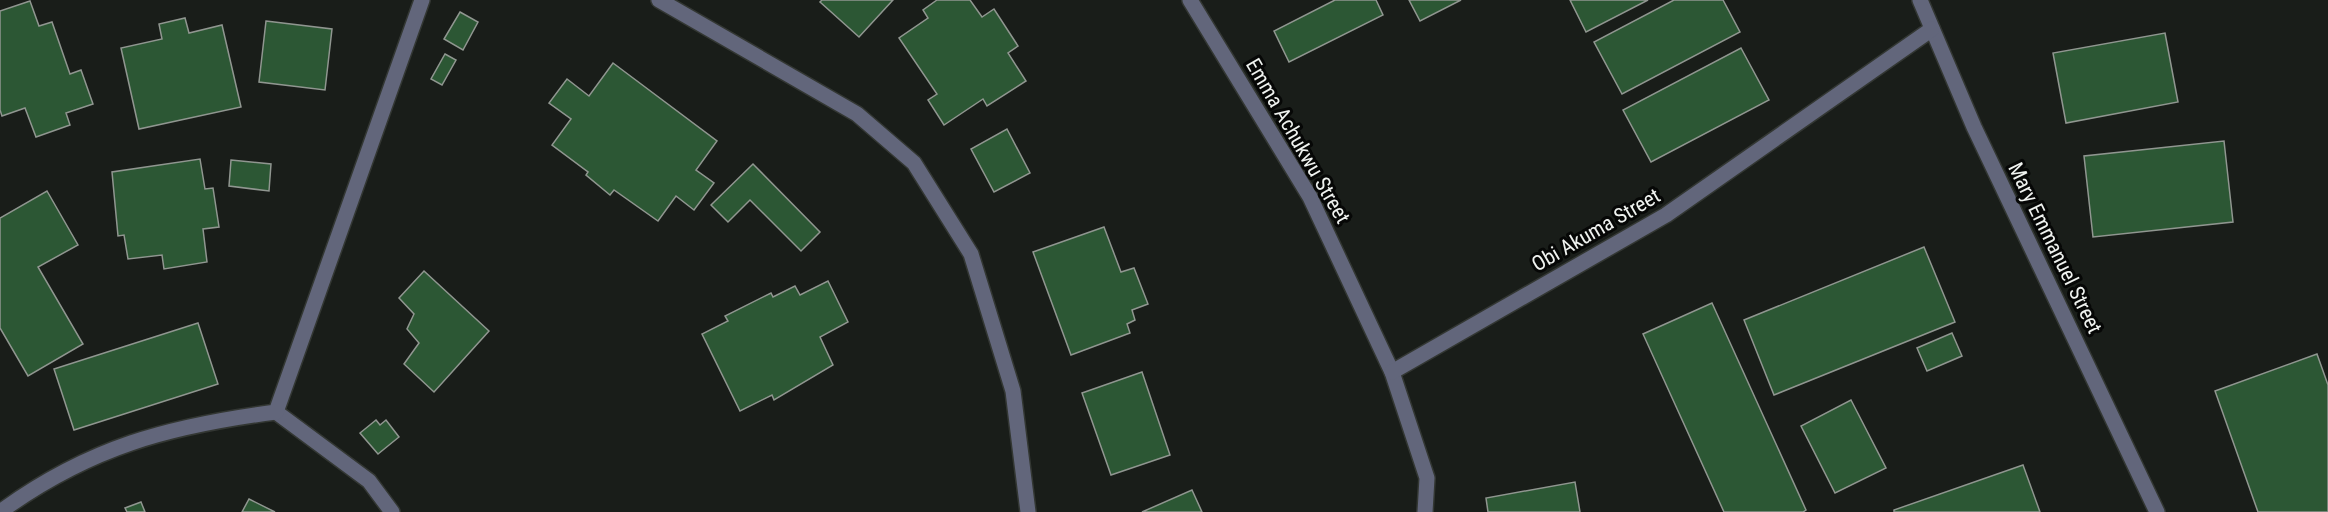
<svg xmlns="http://www.w3.org/2000/svg" width="2328" height="512" viewBox="0 0 2328 512" font-family="'Roboto Condensed',sans-serif">
	<rect width="100%" height="100%" fill="#191d19"/>
	<!-- building -->
	<g fill="#2c5734" stroke="#909690" stroke-width="1.5">
		<path d="M 822,0 L 893,0 L 859,37 L 820,2 Z"/>
		<path d="M 937,0 L 970,0 L 982,17 L 994,9 L 1018,46 L 1008,53 L 1026,81 L 987,106 L 983,99 L 944,125 L 928,100 L 937,94 L 899,38 L 928,18 L 923,10 Z"/>
		<path d="M 1335,0 L 1376,0 L 1383,15 L 1289,62 L 1274,31 Z"/>
		<path d="M 1409,0 L 1461,0 L 1420,21 Z"/>
		<path d="M 1570,0 L 1648,0 L 1586,32 Z"/>
		<path d="M 1674,0 L 1723,0 L 1740,32 L 1622,94 L 1594,42 Z"/>
		<path d="M 30,1 L 39,26 L 52,22 L 70,74 L 81,70 L 93,104 L 66,113 L 70,125 L 36,137 L 25,108 L 2,116 L 0,110 L 0,11 Z"/>
		<path d="M 460,12 L 478,22 L 463,50 L 444,39 Z"/>
		<path d="M 185,18 L 189,33 L 222,25 L 241,107 L 139,129 L 121,48 L 162,39 L 159,24 Z"/>
		<path d="M 266,21 L 332,29 L 325,90 L 259,82 Z"/>
		<path d="M 2165,33 L 2178,102 L 2066,123 L 2053,53 Z"/>
		<path d="M 1741,48 L 1769,100 L 1651,162 L 1623,110 Z"/>
		<path d="M 445,54 L 456,60 L 442,85 L 431,79 Z"/>
		<path d="M 613,63 L 717,141 L 696,170 L 714,183 L 694,210 L 676,196 L 658,221 L 614,190 L 610,195 L 586,175 L 588,172 L 552,145 L 571,119 L 549,103 L 567,79 L 589,96 Z"/>
		<path d="M 1007,129 L 1030,173 L 994,192 L 971,149 Z"/>
		<path d="M 2224,141 L 2233,222 L 2093,237 L 2084,156 Z"/>
		<path d="M 200,159 L 205,189 L 213,188 L 219,227 L 203,229 L 207,262 L 164,269 L 162,255 L 128,259 L 124,235 L 118,236 L 112,172 Z"/>
		<path d="M 231,160 L 271,164 L 269,191 L 229,186 Z"/>
		<path d="M 753,164 L 820,232 L 801,251 L 750,200 L 728,222 L 711,205 Z"/>
		<path d="M 47,191 L 78,245 L 38,267 L 83,344 L 28,376 L 0,328 L 0,218 Z"/>
		<path d="M 1104,227 L 1121,272 L 1134,268 L 1148,304 L 1132,310 L 1135,320 L 1127,324 L 1130,333 L 1071,355 L 1033,252 Z"/>
		<path d="M 1924,247 L 1955,322 L 1774,395 L 1744,320 Z"/>
		<path d="M 424,271 L 489,331 L 434,392 L 404,364 L 419,343 L 407,329 L 414,314 L 399,298 Z"/>
		<path d="M 828,281 L 848,322 L 820,337 L 833,365 L 774,400 L 772,395 L 740,411 L 702,334 L 728,321 L 725,316 L 771,293 L 773,297 L 795,286 L 800,295 Z"/>
		<path d="M 1712,303 L 1806,510 L 1803,512 L 1724,512 L 1643,334 Z"/>
		<path d="M 198,323 L 218,384 L 74,430 L 54,369 Z"/>
		<path d="M 1952,333 L 1962,356 L 1927,371 L 1917,348 Z"/>
		<path d="M 2317,354 L 2328,385 L 2328,512 L 2258,512 L 2215,391 Z"/>
		<path d="M 1142,372 L 1170,455 L 1111,475 L 1082,393 Z"/>
		<path d="M 1851,400 L 1886,468 L 1835,493 L 1801,426 Z"/>
		<path d="M 376,420 L 380,425 L 386,420 L 399,437 L 378,454 L 360,433 Z"/>
		<path d="M 2023,465 L 2040,512 L 1894,512 L 1894,510 Z"/>
		<path d="M 1575,482 L 1580,512 L 1488,512 L 1486,498 Z"/>
		<path d="M 1192,490 L 1202,512 L 1142,512 Z"/>
		<path d="M 249,499 L 275,512 L 242,512 Z"/>
		<path d="M 141,502 L 145,512 L 127,512 L 125,508 Z"/>
	</g>
	<g fill="none" stroke-linecap="round" stroke-linejoin="round">
		<!-- minor casing -->
		<g stroke="#333733" stroke-width="18">
			<g id="minor">
				<path d="M 659,0 L 857,114 L 914,163 L 971,254 L 1013,391 L 1028,512"/>
				<path d="M 1190,0 L 1310,197 L 1392,372 L 1427,478 L 1425,512"/>
				<path d="M 1920,0 L 1974,127 L 2157,512"/>
				<path d="M 1392,372 L 1666,215 L 1932,29"/>
				<path d="M 276,412 L 369,481 L 392,512"/>
				<path d="M 0,512 C 89,447 169,426 276,412 L 422,0"/>
			</g>
		</g>
		<!-- minor -->
		<use href="#minor" stroke="#62667b" stroke-width="15"/>
	</g>
	<g text-anchor="middle" dominant-baseline="central" stroke-width="6" stroke-linejoin="round" paint-order="stroke">
		<!-- street labels -->
		<g font-size="21" fill="#f0f3f0" stroke="#060706">
			<text transform="translate(1298 141) rotate(60)">Emma Achukwu Street</text>
			<text transform="translate(1596 230) rotate(-30)">Obi Akuma Street</text>
			<text transform="translate(2055 248) rotate(64)">Mary Emmanuel Street</text>
		</g>
	</g>
</svg>
